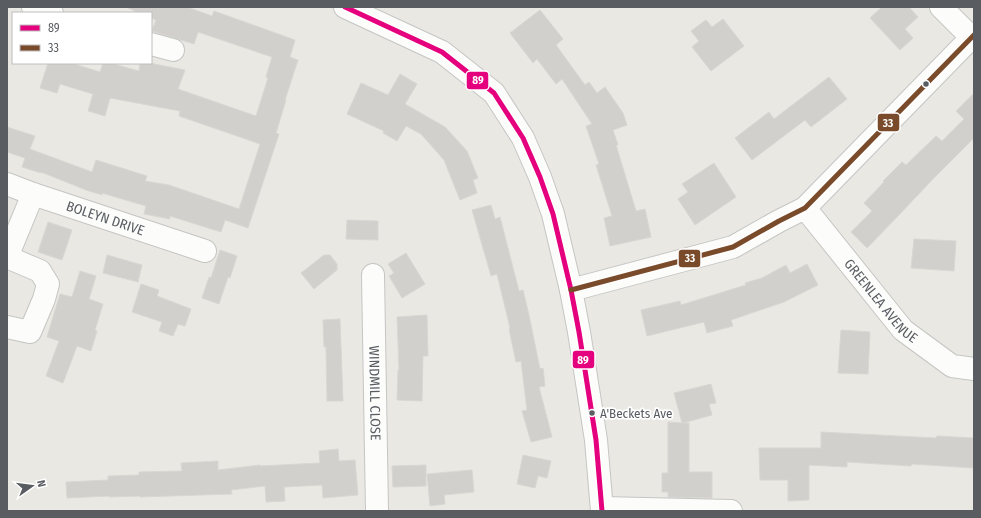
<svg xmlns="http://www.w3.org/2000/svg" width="981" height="518" viewBox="0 0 981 518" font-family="'Fira Sans Condensed',sans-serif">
	<rect width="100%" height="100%" fill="#e9e8e3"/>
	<!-- building -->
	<g fill="#d1d0cd" stroke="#d8d7d2">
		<path d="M 126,7 L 187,7 L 212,16 L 214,11 L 295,40 L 290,57 L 298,60 L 285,100 L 286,100 L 276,133 L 279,134 L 248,228 L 225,220 L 221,232 L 170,216 L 170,219 L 144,214 L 146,206 L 102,193 L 102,195 L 86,190 L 41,172 L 41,173 L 22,167 L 25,158 L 7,152 L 7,127 L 35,136 L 30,149 L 92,172 L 96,160 L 147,176 L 145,181 L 169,185 L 239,209 L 260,144 L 179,116 L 180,111 L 110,98 L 105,116 L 88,111 L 93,94 L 60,84 L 57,93 L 40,88 L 48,63 L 71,63 L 100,72 L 103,63 L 110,63 L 139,71 L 140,63 L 149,63 L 185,70 L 178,89 L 256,116 L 268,78 L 266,77 L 272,57 L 198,32 L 194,44 L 152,31 L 156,20 L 151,18 L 151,13 L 139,13 Z"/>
		<path d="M 882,7 L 909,7 L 918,17 L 905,29 L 913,38 L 900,50 L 870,18 Z"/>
		<path d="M 540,10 L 563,39 L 556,45 L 585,85 L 589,82 L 597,93 L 605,87 L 623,113 L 627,125 L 613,130 L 618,145 L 616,145 L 636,211 L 645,209 L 651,237 L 610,246 L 604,218 L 612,216 L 596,165 L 599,164 L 586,126 L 592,124 L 562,79 L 556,84 L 537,59 L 533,63 L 510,33 Z"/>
		<path d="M 723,19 L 744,46 L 711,71 L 692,47 L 699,41 L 691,31 L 706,20 L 712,27 Z"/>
		<path d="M 400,74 L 417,84 L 405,104 L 445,127 L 467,151 L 478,178 L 473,180 L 477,193 L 460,200 L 444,160 L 421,134 L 406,126 L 397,141 L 383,133 L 384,131 L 347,114 L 361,83 L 388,95 Z"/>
		<path d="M 829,77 L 847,99 L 811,127 L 805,120 L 752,160 L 735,138 L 769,112 L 774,119 Z"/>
		<path d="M 974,93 L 974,138 L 934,178 L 898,216 L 867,248 L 851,232 L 872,211 L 864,203 L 884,182 L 883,181 L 902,162 L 906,165 L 936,136 L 942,141 L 964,119 L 956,111 Z"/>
		<path d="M 714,163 L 736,197 L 695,225 L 678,199 L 688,192 L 682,184 Z"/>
		<path d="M 491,205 L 495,219 L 500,217 L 519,291 L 523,290 L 529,315 L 540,369 L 543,368 L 545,386 L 539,387 L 552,437 L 531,442 L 522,411 L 527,410 L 521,361 L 516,362 L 509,329 L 510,328 L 497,274 L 491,276 L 472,210 Z"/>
		<path d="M 347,220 L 378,221 L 378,240 L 346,239 Z"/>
		<path d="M 48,222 L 72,230 L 62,260 L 38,252 Z"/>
		<path d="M 914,239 L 956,241 L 954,271 L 911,268 Z"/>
		<path d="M 220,250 L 237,256 L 230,278 L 228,277 L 219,304 L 202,298 L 209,277 L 211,278 Z"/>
		<path d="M 406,253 L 425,284 L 402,298 L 389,276 L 394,273 L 388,264 Z"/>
		<path d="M 107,255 L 142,265 L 138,282 L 103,273 Z"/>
		<path d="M 324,255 L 330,255 L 337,264 L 337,270 L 314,289 L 301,273 Z"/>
		<path d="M 807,264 L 818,285 L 784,302 L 731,320 L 733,326 L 707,333 L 704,322 L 647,336 L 641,310 L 680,301 L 681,305 L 746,285 L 745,283 L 762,278 L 786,265 L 790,273 Z"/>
		<path d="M 80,271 L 96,276 L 89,299 L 103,304 L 95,330 L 97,331 L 91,351 L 77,346 L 63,383 L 46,376 L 59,341 L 47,337 L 60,294 L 72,297 Z"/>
		<path d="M 141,284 L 159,290 L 157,296 L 191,309 L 185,326 L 178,324 L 173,336 L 159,331 L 162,322 L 132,312 Z"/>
		<path d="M 427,315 L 428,356 L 423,356 L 422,401 L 397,400 L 398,370 L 399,370 L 397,317 Z"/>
		<path d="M 340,319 L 343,401 L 327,401 L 326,347 L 324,347 L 323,320 Z"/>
		<path d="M 841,330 L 870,332 L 868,374 L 838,373 Z"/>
		<path d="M 711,384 L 716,403 L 709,404 L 712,415 L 683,423 L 689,423 L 689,472 L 712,472 L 712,498 L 668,497 L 668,492 L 662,492 L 662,473 L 668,473 L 668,422 L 682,423 L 674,393 Z"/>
		<path d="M 821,432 L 936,438 L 937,436 L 974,438 L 974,468 L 912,464 L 911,466 L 847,462 L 847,467 L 809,465 L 809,500 L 788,501 L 788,480 L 760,480 L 759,448 L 821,448 Z"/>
		<path d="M 338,449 L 339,461 L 355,460 L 358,495 L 323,498 L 322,485 L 284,487 L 285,501 L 266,502 L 265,486 L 231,490 L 232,494 L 140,497 L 140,496 L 109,497 L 109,496 L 67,498 L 66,482 L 108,480 L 108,476 L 139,475 L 139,472 L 182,471 L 181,463 L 218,461 L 218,470 L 260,465 L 260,466 L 320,463 L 319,451 Z"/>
		<path d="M 523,455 L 551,461 L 547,478 L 538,476 L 535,488 L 517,484 Z"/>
		<path d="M 426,465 L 426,486 L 393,487 L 392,466 Z"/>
		<path d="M 472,470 L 474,492 L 444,495 L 445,504 L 430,506 L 427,474 Z"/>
	</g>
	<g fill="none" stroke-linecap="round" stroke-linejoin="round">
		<!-- minor casing -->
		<g stroke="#c5c5c4" stroke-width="24">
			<g id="minor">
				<path d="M 33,7 L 52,13"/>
				<path d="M 345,7 L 442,52 L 494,93 L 523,138 L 540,177 L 553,214 L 571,290 L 579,332 L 596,440 L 602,511"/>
				<path d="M 941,7 L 971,37"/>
				<path d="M 151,44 L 173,50"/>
				<path id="s1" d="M 7,184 L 33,194 L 205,251"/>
				<path id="s2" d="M 805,208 L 903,330 L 952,366 L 974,369"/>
				<path d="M 7,257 L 40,271 L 48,284 L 44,299 L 30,332 L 7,327"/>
				<path d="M 7,257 L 33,194"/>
				<path id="s3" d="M 373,275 L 377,511"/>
				<path d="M 571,290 L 733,247 L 779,221 L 805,208 L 974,35"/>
				<path d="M 602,508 L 731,511"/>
			</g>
		</g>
		<!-- minor -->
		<use href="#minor" stroke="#fcfcfb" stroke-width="22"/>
		<!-- bus-1 casing -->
		<g stroke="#fff" stroke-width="8">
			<path id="bus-1" d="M 345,7 L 442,52 L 494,93 L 523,138 L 540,177 L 553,214 L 571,290 L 579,332 L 596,440 L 602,511"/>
		</g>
		<!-- bus-2 casing -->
		<g stroke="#fff" stroke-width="8">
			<path id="bus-2" d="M 571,290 L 733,247 L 779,221 L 805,208 L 974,35"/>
		</g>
		<!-- bus-1 -->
		<use href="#bus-1" stroke="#e5007d" stroke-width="5"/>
		<!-- bus-2 -->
		<use href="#bus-2" stroke="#7a4b2a" stroke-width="5"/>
	</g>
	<!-- markers -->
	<g fill="#595c61" stroke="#fff" stroke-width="1.5">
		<circle cx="926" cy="84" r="3.5"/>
		<circle cx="592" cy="413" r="3.5"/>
	</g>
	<g text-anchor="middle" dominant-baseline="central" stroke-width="3.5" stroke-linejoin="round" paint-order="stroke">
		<!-- bus labels -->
		<g font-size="13" fill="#595c61" stroke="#fff" text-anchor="start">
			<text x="600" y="413">A'Beckets Ave</text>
		</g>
		<!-- street labels -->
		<g font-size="14" fill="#595c61" stroke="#fff">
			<text stroke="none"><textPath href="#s1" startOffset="104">BOLEYN DRIVE</textPath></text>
			<text stroke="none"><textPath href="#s2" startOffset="120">GREENLEA AVENUE</textPath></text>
			<text stroke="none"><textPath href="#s3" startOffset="118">WINDMILL CLOSE</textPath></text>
		</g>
	</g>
	<g stroke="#fff" stroke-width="1.5">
		<rect x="466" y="71" width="23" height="19" rx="4" fill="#e5007d"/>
		<rect x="877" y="113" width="23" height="19" rx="4" fill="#7a4b2a"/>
		<rect x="678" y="249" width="23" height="19" rx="4" fill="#7a4b2a"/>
		<rect x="572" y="350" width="23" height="19" rx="4" fill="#e5007d"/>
	</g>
	<g font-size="11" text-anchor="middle" font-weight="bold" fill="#fff">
		<text x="478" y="84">89</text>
		<text x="888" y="127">33</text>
		<text x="690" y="262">33</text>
		<text x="583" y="364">89</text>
	</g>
	<!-- border -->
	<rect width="981" height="518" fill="none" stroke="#595c61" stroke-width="16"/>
	<!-- legend -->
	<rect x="12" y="12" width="140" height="52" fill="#ffffff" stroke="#bdbec0"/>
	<rect x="20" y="25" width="20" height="6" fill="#e5007d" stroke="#bdbec0"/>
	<text x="48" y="32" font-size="12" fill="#595c61">89</text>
	<rect x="20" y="45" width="20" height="6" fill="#7a4b2a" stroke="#bdbec0"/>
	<text x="48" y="52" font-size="12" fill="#595c61">33</text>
	<!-- north arrow -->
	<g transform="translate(32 486) rotate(76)" stroke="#ffffff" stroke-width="3" paint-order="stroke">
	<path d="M0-3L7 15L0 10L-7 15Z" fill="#595c61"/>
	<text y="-6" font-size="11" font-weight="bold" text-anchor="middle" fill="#595c61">N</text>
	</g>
</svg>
